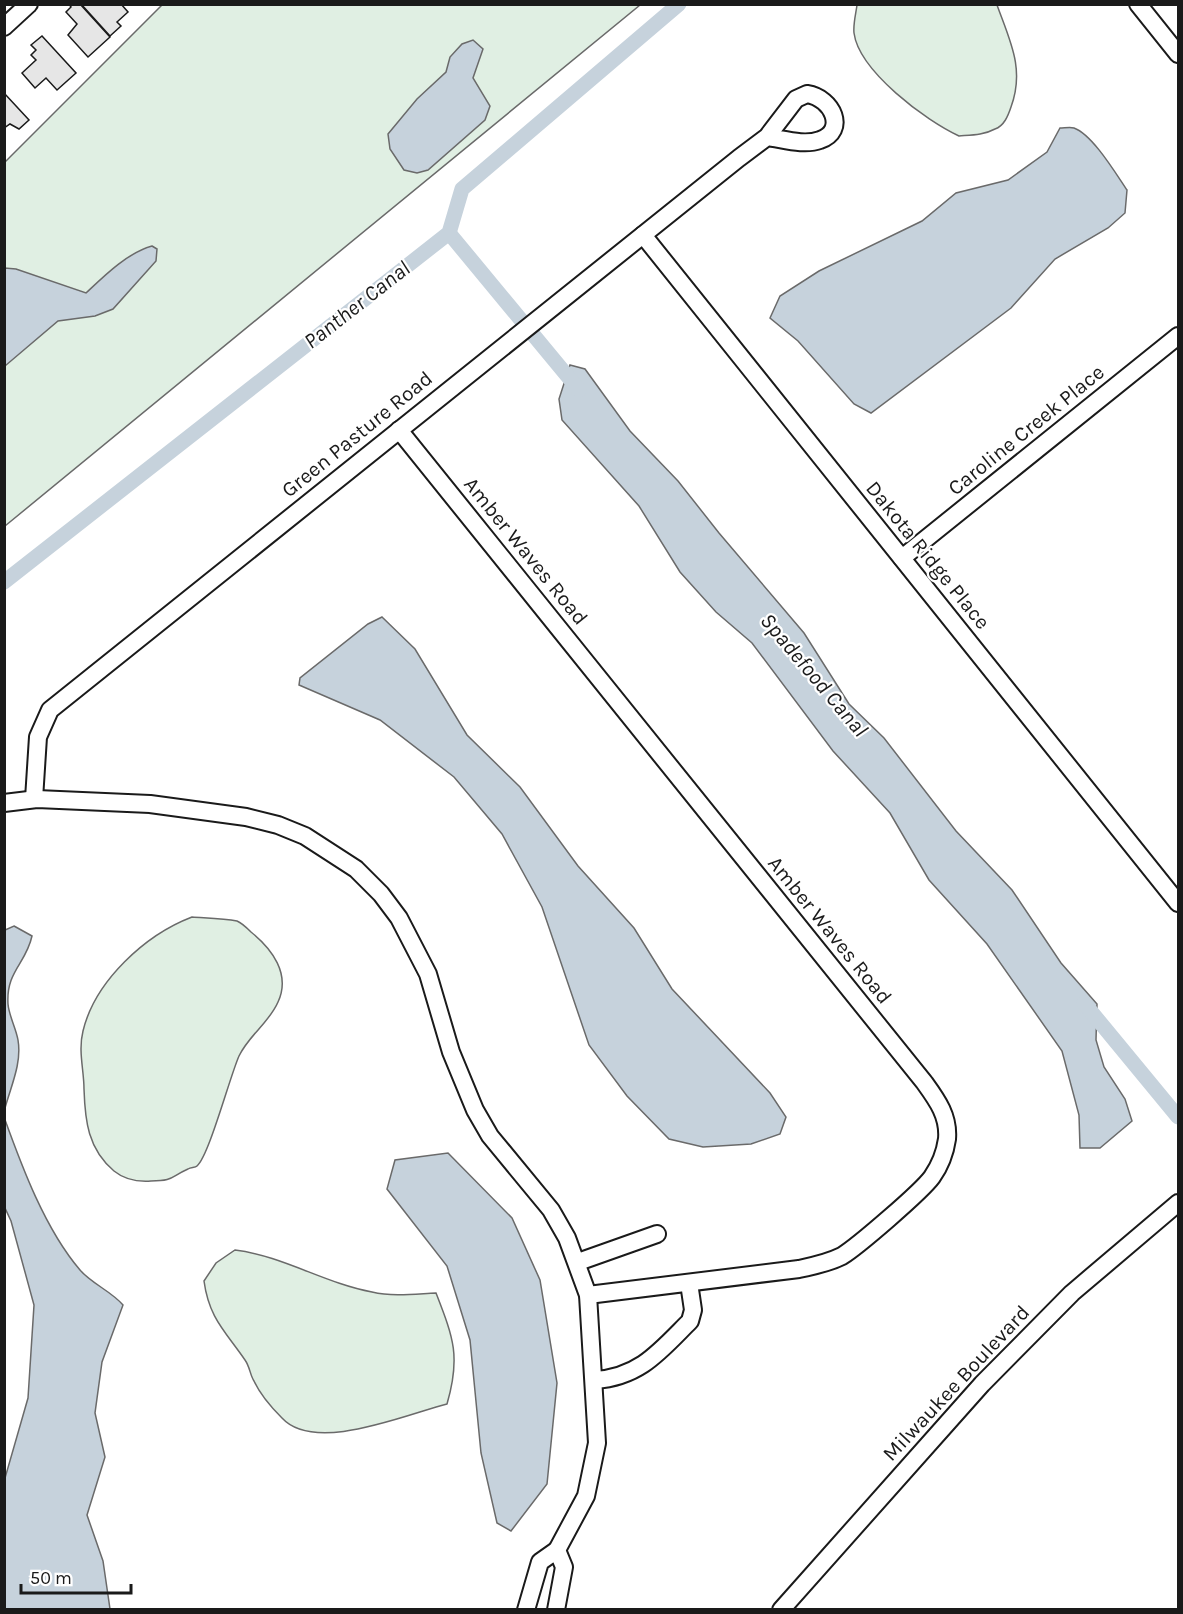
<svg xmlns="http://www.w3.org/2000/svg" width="1183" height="1614" viewBox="0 0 1183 1614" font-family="Karla,sans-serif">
	<rect width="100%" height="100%" fill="#fff"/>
	<!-- green -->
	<g fill="#e0efe3" stroke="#6a6a6a" stroke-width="1.5">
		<path d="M 162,5 L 640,5 L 5,526 L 5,162 Z"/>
		<path d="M 857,5 L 997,5 C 1010,41 1025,69 1011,107 C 1008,116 1004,126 995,129 C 984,135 971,135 959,136 C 926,121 859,71 854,33 C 853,24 856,13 857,5 Z"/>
		<path d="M 192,917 C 206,918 223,918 237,921 C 242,923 247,928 251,932 C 272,949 291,974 278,1002 C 269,1023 249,1035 239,1056 C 230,1076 209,1156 197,1166 C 195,1168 191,1167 188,1169 C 170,1177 174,1181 151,1181 C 137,1182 125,1180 114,1171 C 88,1149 85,1121 84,1089 C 84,1070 78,1051 83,1031 C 95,981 145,935 192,917 Z"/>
		<path d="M 235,1250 C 283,1256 324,1283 372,1292 C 393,1297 415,1294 436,1293 C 453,1337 461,1356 447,1404 C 407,1414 315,1454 282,1418 C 272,1408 260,1394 254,1381 C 250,1375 250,1367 245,1360 C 225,1331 209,1318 204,1281 L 216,1263 Z"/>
	</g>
	<!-- water -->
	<g fill="#c6d2dc" stroke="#6a6a6a" stroke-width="1.5">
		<path d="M 473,40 L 483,49 L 473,78 L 490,106 L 485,120 L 428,170 L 417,173 L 404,170 L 390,149 L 388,134 L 417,99 L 446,72 L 450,57 L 462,44 Z"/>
		<path d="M 1060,128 C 1064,128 1071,127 1074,128 C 1093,135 1116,174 1127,190 L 1125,213 L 1108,228 L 1055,259 L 1011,308 L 871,413 L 854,404 L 798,341 L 770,318 L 780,296 L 819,271 L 922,221 L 956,193 L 1008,180 L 1047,152 Z"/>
		<path d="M 152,246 L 157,249 L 156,261 L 113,309 L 95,316 L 58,321 L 5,366 L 5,268 L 16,269 L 86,293 C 104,276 127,253 152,246 Z"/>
		<path d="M 570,365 L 585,369 L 630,431 L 678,481 L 719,533 L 804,633 L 849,704 L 884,738 L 956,831 L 1012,890 L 1061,963 L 1097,1004 L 1096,1040 L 1104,1067 L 1125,1099 L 1132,1121 L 1100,1148 L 1080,1148 L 1079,1115 L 1062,1051 L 987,944 L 929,880 L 890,813 L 833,751 L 752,643 L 716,612 L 680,572 L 639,506 L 562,420 L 559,399 Z"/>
		<path d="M 382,617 L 415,649 L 467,735 L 520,787 L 578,866 L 634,928 L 672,989 L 770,1093 L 786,1117 L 780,1134 L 751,1144 L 703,1147 L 669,1139 L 627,1096 L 589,1045 L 542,907 L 502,834 L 454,777 L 380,720 L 299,685 L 300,678 L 368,624 Z"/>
		<path d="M 14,926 L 32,936 C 26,964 6,971 8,1004 C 9,1016 16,1028 18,1040 C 22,1063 11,1086 5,1108 L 5,930 Z"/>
		<path d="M 4,1117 C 22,1167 45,1229 80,1270 C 92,1284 111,1291 123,1305 L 102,1362 L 95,1413 L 105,1457 L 87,1515 L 103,1561 L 110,1609 L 5,1609 L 5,1478 L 28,1398 L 34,1305 L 11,1221 L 5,1208 Z"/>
		<path d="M 448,1153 L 512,1218 L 540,1280 L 557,1383 L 547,1484 L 511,1531 L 497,1523 L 481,1453 L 470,1340 L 447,1266 L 387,1189 L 395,1160 Z"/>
	</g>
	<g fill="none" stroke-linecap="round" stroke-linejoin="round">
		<!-- canal -->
		<g stroke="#c6d2dc" stroke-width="15">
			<path d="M 449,233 L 579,390"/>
			<path d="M 4,582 L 449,233 L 462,189 L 679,4"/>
			<path d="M 1084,1003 L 1178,1117"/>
		</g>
	</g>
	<!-- building -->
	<g fill="#e6e6e6" stroke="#1a1a1a" stroke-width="1.5">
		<path d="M 69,4 L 80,4 L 110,37 L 88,57 L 68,35 L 77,24 L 66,12 L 71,7 Z"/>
		<path d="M 81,4 L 121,4 L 128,12 L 117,22 L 121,26 L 110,36 Z"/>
		<path d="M 42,36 L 76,73 L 57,90 L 46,78 L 35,88 L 22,73 L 36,60 L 31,55 L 36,50 L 31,45 Z"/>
		<path d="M 4,93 L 29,120 L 19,129 L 10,124 L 4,128 Z"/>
	</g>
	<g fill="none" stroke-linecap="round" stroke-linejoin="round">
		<!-- minor casing -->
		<g stroke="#1a1a1a" stroke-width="20">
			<g id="minor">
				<path d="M 1138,4 L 1178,54"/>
				<path d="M 4,27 L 29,4"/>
				<path d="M 643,235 L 1178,903"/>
				<path d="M 399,430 L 924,1082 C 937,1100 949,1116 947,1139 C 945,1153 939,1167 932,1177 C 921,1192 858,1246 842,1256 C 828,1263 814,1266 799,1269 L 588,1295"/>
				<path d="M 902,558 L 1178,336"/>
				<path d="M 34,799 L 38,737 L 50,710 L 739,158 L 767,137 C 783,139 804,146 820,140 C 847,131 833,98 807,94 L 796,99 L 767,137"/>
				<path d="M 4,803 L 37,799 L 150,804 L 246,817 L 278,825 L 305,836 L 356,869 L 381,894 L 399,918 L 428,974 L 451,1052 L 475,1110 L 490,1136 L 551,1210 L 567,1238 L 588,1295 L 597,1443 L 586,1496 L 557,1550"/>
				<path d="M 578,1262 L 657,1234"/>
				<path d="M 595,1380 C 640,1377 660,1351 690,1321 L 693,1310 L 689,1283"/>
				<path d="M 526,1610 L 540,1562 L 557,1550 L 564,1567 L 556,1610"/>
				<path d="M 781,1610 L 982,1384 L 1072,1293 L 1178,1203"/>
			</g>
		</g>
		<!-- minor -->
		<use href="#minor" stroke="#fff" stroke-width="16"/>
	</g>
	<g text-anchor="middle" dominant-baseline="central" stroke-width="4.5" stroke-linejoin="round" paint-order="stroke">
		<!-- street labels -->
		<g font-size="21" fill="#1a1a1a" stroke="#fff">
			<text transform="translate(1026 430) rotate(-39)">Caroline Creek Place</text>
			<text transform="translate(357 434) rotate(-39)">Green Pasture Road</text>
			<text transform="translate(526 551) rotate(51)">Amber Waves Road</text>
			<text transform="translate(928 555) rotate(51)">Dakota Ridge Place</text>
			<text transform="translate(830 930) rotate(51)">Amber Waves Road</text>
			<text transform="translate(956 1383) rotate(-47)">Milwaukee Boulevard</text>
		</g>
		<!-- water labels -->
		<g font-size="22" font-style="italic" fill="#1a1a1a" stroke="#fff">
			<text transform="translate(357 305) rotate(-38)">Panther Canal</text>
			<text transform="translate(814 675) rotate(50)">Spadefood Canal</text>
		</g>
	</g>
	<!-- border -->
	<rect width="1183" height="1614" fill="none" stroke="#1a1a1a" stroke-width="12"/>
	<!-- scale -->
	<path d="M21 1584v9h110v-9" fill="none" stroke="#1a1a1a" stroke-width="3"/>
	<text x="30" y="1584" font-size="18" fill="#1a1a1a" stroke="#ffffff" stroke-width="4.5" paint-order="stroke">50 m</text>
</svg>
